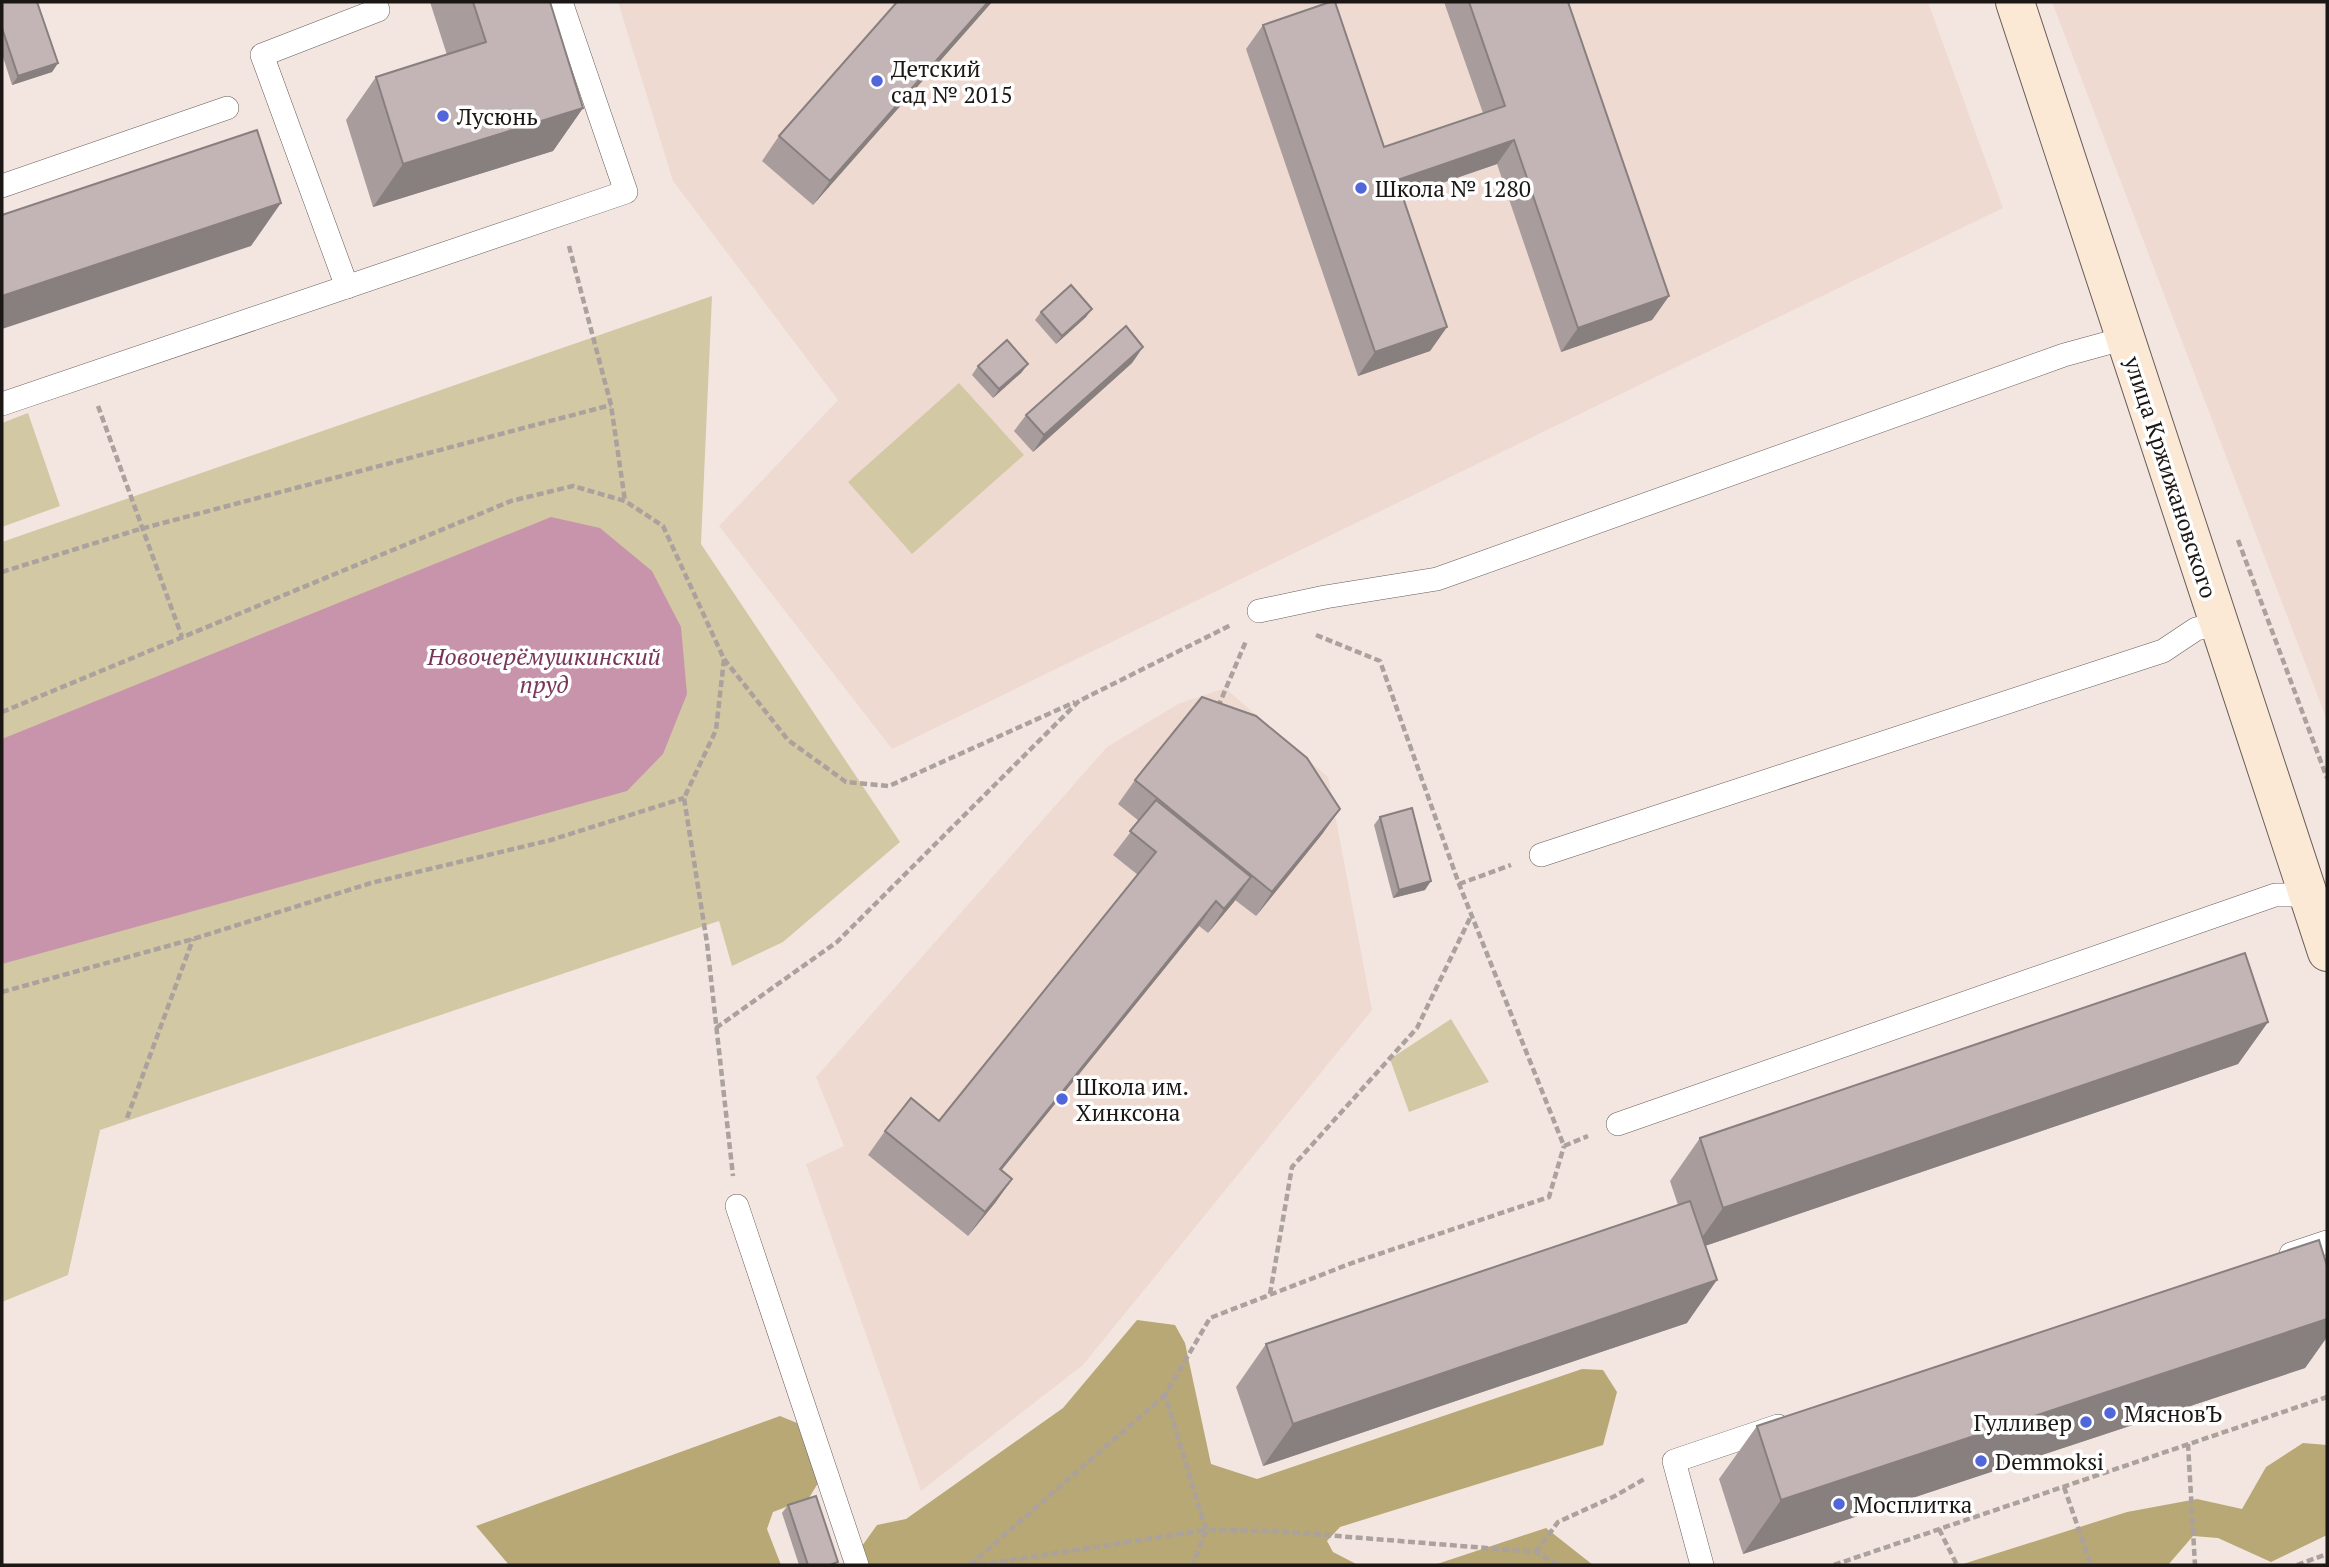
<svg xmlns="http://www.w3.org/2000/svg" width="2329" height="1567" viewBox="0 0 2329 1567" font-family="'PT Serif',serif">
	<rect width="100%" height="100%" fill="#f3e6e1"/>
	<!-- built -->
	<g fill="#efdad2">
		<path d="M 618,2 L 1928,2 L 2003,208 L 892,749 L 719,526 L 838,400 L 673,181 Z"/>
		<path d="M 2052,2 L 2327,2 L 2327,720 Z"/>
		<path d="M 1225,688 L 1328,777 L 1372,1010 L 1083,1365 L 921,1491 L 806,1164 L 844,1146 L 816,1077 L 1107,747 L 1178,704 Z"/>
	</g>
	<!-- green -->
	<g fill="#d3c8a4">
		<path d="M 712,296 L 701,544 L 900,842 L 783,942 L 732,966 L 719,921 L 100,1130 L 68,1275 L 2,1302 L 2,542 Z"/>
		<path d="M 959,383 L 1024,455 L 912,554 L 848,482 Z"/>
		<path d="M 28,413 L 60,506 L 2,527 L 2,423 Z"/>
		<path d="M 1451,1019 L 1489,1082 L 1409,1112 L 1390,1059 Z"/>
	</g>
	<!-- forest -->
	<g fill="#b8a875">
		<path d="M 1137,1320 L 1175,1325 L 1185,1343 L 1211,1464 L 1257,1479 L 1582,1369 L 1603,1370 L 1617,1392 L 1603,1445 L 1340,1527 L 1327,1541 L 1333,1552 L 1358,1565 L 868,1565 L 862,1546 L 877,1525 L 906,1519 L 1063,1408 Z"/>
		<path d="M 780,1416 L 797,1423 L 818,1483 L 809,1498 L 773,1512 L 767,1529 L 781,1565 L 509,1565 L 476,1526 Z"/>
		<path d="M 2303,1443 L 2327,1445 L 2327,1535 L 2271,1562 L 2218,1538 L 2193,1536 L 2168,1565 L 1960,1565 L 2127,1512 L 2197,1499 L 2242,1509 L 2266,1467 Z"/>
		<path d="M 1546,1528 L 1593,1565 L 1434,1565 Z"/>
	</g>
	<!-- water -->
	<path fill="#c894ac" d="M 551,517 L 600,528 L 652,571 L 681,627 L 687,694 L 663,754 L 627,791 L 2,964 L 2,739 Z"/>
	<g fill="none" stroke-linecap="round" stroke-linejoin="round">
		<!-- lane casing -->
		<g stroke="#675c58" stroke-width="24">
			<g id="lane">
				<path d="M 2,186 L 227,108"/>
				<path d="M 347,287 L 262,55 L 378,10 L 375,2"/>
				<path d="M 2,404 L 626,192 L 561,2"/>
				<path d="M 1259,611 L 1325,597 L 1437,579 L 2064,355 L 2126,338"/>
				<path d="M 1541,855 L 2163,651 L 2196,629 L 2219,624"/>
				<path d="M 1618,1124 L 2275,895 L 2308,895"/>
				<path d="M 737,1206 L 857,1565"/>
				<path d="M 2291,1254 L 2327,1242"/>
				<path d="M 1702,1565 L 1674,1461 L 1778,1426"/>
			</g>
		</g>
		<!-- secondary casing -->
		<g stroke="#675c58" stroke-width="40">
			<path id="secondary" d="M 2015,2 L 2327,952"/>
		</g>
		<!-- path -->
		<g stroke="#aba19d" stroke-width="4.5" stroke-dasharray="7 3.5" stroke-linecap="butt">
			<path d="M 569,246 L 611,405 L 625,501"/>
			<path d="M 98,406 L 182,637"/>
			<path d="M 2238,540 L 2327,778"/>
			<path d="M 2,572 L 140,529 L 611,405"/>
			<path d="M 1316,635 L 1380,661 L 1459,884 L 1564,1146 L 1588,1136"/>
			<path d="M 724,659 L 788,740 L 846,782 L 889,786 L 1075,702"/>
			<path d="M 1218,707 L 1246,641"/>
			<path d="M 2,712 L 511,501 L 573,486 L 625,501 L 663,526 L 724,659 L 716,730 L 684,798 L 707,943 L 733,1176"/>
			<path d="M 1459,884 L 1511,865"/>
			<path d="M 2,992 L 193,939 L 371,883 L 551,840 L 684,798"/>
			<path d="M 716,1028 L 837,942 L 1079,701 L 1231,625"/>
			<path d="M 127,1118 L 193,939"/>
			<path d="M 1270,1294 L 1292,1167 L 1417,1028 L 1471,916"/>
			<path d="M 2188,1444 L 2195,1565"/>
			<path d="M 2064,1487 L 2091,1565"/>
			<path d="M 1939,1529 L 1957,1565"/>
			<path d="M 1536,1552 L 1558,1522 L 1615,1496 L 1646,1478"/>
			<path d="M 970,1565 L 1165,1395"/>
			<path d="M 979,1565 L 1206,1530 L 1193,1565"/>
			<path d="M 1558,1565 L 1536,1552 L 1275,1531 L 1206,1530 L 1165,1395 L 1210,1318 L 1352,1263 L 1549,1197 L 1564,1146"/>
			<path d="M 1834,1565 L 2327,1397"/>
			<path d="M 2297,1565 L 2327,1554"/>
		</g>
		<!-- lane -->
		<use href="#lane" stroke="#fff" stroke-width="23"/>
		<!-- secondary -->
		<use href="#secondary" stroke="#fbe9d6" stroke-width="38"/>
	</g>
	<!-- wall -->
	<g fill="#a89c9d">
		<path d="M 2,2 L 58,63 L 52,72 L 12,85 L 2,54 Z"/>
		<path d="M 430,2 L 550,2 L 583,108 L 553,151 L 373,207 L 346,120 L 376,77 L 447,55 Z"/>
		<path d="M 992,2 L 813,205 L 762,161 L 779,136 Z"/>
		<path d="M 1444,2 L 1568,2 L 1669,296 L 1652,320 L 1561,352 L 1497,164 L 1402,197 L 1447,327 L 1430,351 L 1358,376 L 1246,49 L 1263,25 L 1384,147 L 1483,113 Z"/>
		<path d="M 1041,312 L 1086,317 L 1056,344 L 1035,320 Z"/>
		<path d="M 1143,347 L 1132,363 L 1033,452 L 1014,431 L 1026,415 Z"/>
		<path d="M 978,366 L 1022,372 L 993,398 L 972,375 Z"/>
		<path d="M 1135,780 L 1323,833 L 1256,916 L 1235,900 L 1208,933 L 1199,926 L 1001,1170 L 1012,1179 L 995,1203 L 968,1236 L 868,1155 L 885,1131 L 939,1121 L 1138,875 L 1113,855 L 1139,821 L 1118,804 Z"/>
		<path d="M 1380,817 L 1425,890 L 1393,898 L 1374,825 Z"/>
		<path d="M 2268,1022 L 2238,1064 L 1705,1246 L 1687,1323 L 1263,1466 L 1236,1387 L 1266,1344 L 1678,1205 L 1670,1181 L 1700,1138 Z"/>
		<path d="M 2327,1266 L 2327,1337 L 2305,1368 L 1743,1554 L 1719,1479 L 1757,1426 Z"/>
		<path d="M 788,1505 L 836,1565 L 799,1565 L 782,1513 Z"/>
	</g>
	<!-- shaded-wall -->
	<g fill="#887f7f">
		<path d="M 988,2 L 992,2 L 813,205 L 830,181 Z"/>
		<path d="M 58,63 L 52,72 L 12,85 L 18,76 Z"/>
		<path d="M 583,108 L 553,151 L 373,207 L 403,164 Z"/>
		<path d="M 1514,140 L 1497,164 L 1380,204 L 1397,180 Z"/>
		<path d="M 281,203 L 251,246 L 2,329 L 2,296 Z"/>
		<path d="M 1669,296 L 1652,320 L 1561,352 L 1578,328 Z"/>
		<path d="M 1092,309 L 1086,317 L 1056,344 L 1062,336 Z"/>
		<path d="M 1447,327 L 1430,351 L 1358,376 L 1375,352 Z"/>
		<path d="M 1143,347 L 1132,363 L 1033,452 L 1044,435 Z"/>
		<path d="M 1028,364 L 1022,372 L 993,398 L 999,389 Z"/>
		<path d="M 1340,809 L 1323,833 L 1256,916 L 1272,892 Z"/>
		<path d="M 1251,877 L 1234,902 L 1208,933 L 1224,909 Z"/>
		<path d="M 1431,881 L 1425,890 L 1393,898 L 1399,890 Z"/>
		<path d="M 1216,901 L 1199,926 L 983,1193 L 1000,1169 Z"/>
		<path d="M 2268,1022 L 2238,1064 L 1693,1250 L 1723,1208 Z"/>
		<path d="M 1012,1179 L 995,1203 L 968,1236 L 985,1212 Z"/>
		<path d="M 1717,1280 L 1687,1323 L 1263,1466 L 1293,1424 Z"/>
		<path d="M 2327,1319 L 2327,1337 L 2305,1368 L 1743,1554 L 1781,1500 Z"/>
	</g>
	<!-- building -->
	<g fill="#c3b5b6" stroke="#887f7f" stroke-width="2">
		<path d="M 2,2 L 37,2 L 58,63 L 18,76 L 2,28 Z"/>
		<path d="M 473,2 L 550,2 L 583,108 L 403,164 L 376,77 L 486,42 Z"/>
		<path d="M 897,2 L 988,2 L 830,181 L 779,136 Z"/>
		<path d="M 1330,2 L 1335,2 L 1384,147 L 1505,106 L 1469,2 L 1568,2 L 1669,296 L 1578,328 L 1514,140 L 1397,180 L 1447,327 L 1375,352 L 1263,25 Z"/>
		<path d="M 257,130 L 281,203 L 2,296 L 2,215 Z"/>
		<path d="M 1071,285 L 1092,309 L 1062,336 L 1041,312 Z"/>
		<path d="M 1126,326 L 1143,347 L 1044,435 L 1026,415 Z"/>
		<path d="M 1007,340 L 1028,364 L 999,389 L 978,366 Z"/>
		<path d="M 1202,697 L 1256,716 L 1307,758 L 1340,809 L 1272,892 L 1135,780 Z"/>
		<path d="M 1156,800 L 1251,877 L 1224,909 L 1216,901 L 1000,1169 L 1012,1179 L 985,1212 L 885,1131 L 911,1098 L 939,1121 L 1156,852 L 1130,831 Z"/>
		<path d="M 1412,808 L 1431,881 L 1399,890 L 1380,817 Z"/>
		<path d="M 2245,953 L 2268,1022 L 1723,1208 L 1700,1138 Z"/>
		<path d="M 1690,1201 L 1717,1280 L 1293,1424 L 1266,1344 Z"/>
		<path d="M 2319,1240 L 2327,1266 L 2327,1319 L 1781,1500 L 1757,1426 Z"/>
		<path d="M 816,1496 L 838,1562 L 830,1565 L 808,1565 L 788,1505 Z"/>
	</g>
	<!-- markers -->
	<g fill="#5166db" stroke="#fff" stroke-width="2.5">
		<circle cx="877" cy="81" r="7"/>
		<circle cx="443" cy="116" r="7"/>
		<circle cx="1361" cy="188" r="7"/>
		<circle cx="1062" cy="1099" r="7"/>
		<circle cx="2110" cy="1413" r="7"/>
		<circle cx="2086" cy="1422" r="7"/>
		<circle cx="1981" cy="1461" r="7"/>
		<circle cx="1839" cy="1504" r="7"/>
	</g>
	<g text-anchor="middle" dominant-baseline="central" stroke-width="7" stroke-linejoin="round" paint-order="stroke">
		<!-- poi labels -->
		<g font-size="23" fill="#1b1715" stroke="#fff" text-anchor="start">
			<text x="891" y="68">Детский<tspan x="891" dy="26">сад № 2015</tspan></text>
			<text x="457" y="116">Лусюнь</text>
			<text x="1375" y="188">Школа № 1280</text>
			<text x="1076" y="1086">Школа им.<tspan x="1076" dy="26">Хинксона</tspan></text>
			<text x="2124" y="1413">МясновЪ</text>
			<text x="2072" y="1422" text-anchor="end">Гулливер</text>
			<text x="1995" y="1461">Demmoksi</text>
			<text x="1853" y="1504">Мосплитка</text>
		</g>
		<!-- street labels -->
		<g font-size="23" fill="#1b1715" stroke="#fff">
			<text transform="translate(2171 477) rotate(72)">улица Кржижановского</text>
		</g>
		<!-- water labels -->
		<g font-size="24" font-style="italic" fill="#783658" stroke="#fff">
			<text x="544" y="656">Новочерёмушкинский<tspan x="544" dy="28">пруд</tspan></text>
		</g>
	</g>
	<!-- border -->
	<rect width="2329" height="1567" fill="none" stroke="#1b1715" stroke-width="7"/>
</svg>
